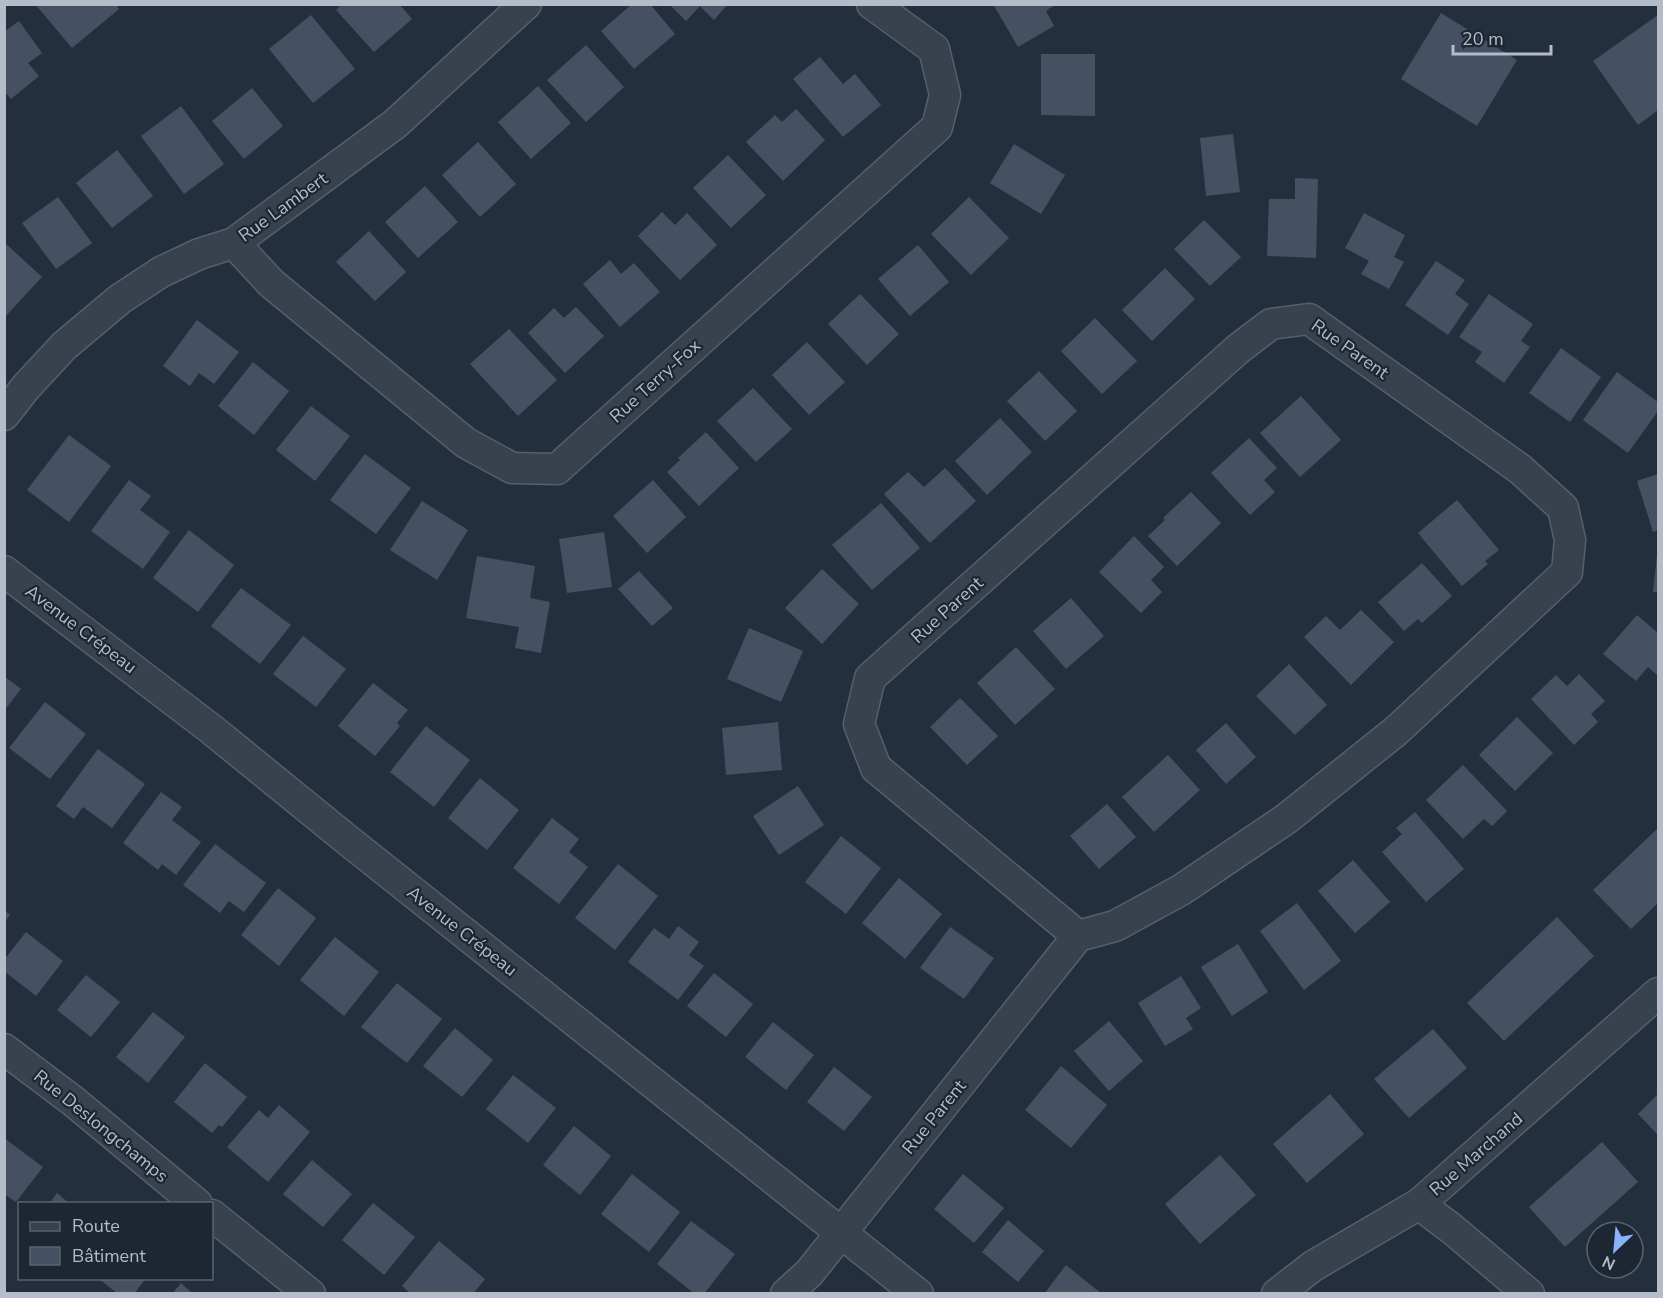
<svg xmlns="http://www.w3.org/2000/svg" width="1663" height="1298" viewBox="0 0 1663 1298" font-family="'Nunito Sans',sans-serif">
	<rect width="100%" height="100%" fill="#242f3e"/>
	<!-- building -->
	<g fill="#455162">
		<path d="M 35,4 L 116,4 L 119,9 L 72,48 Z"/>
		<path d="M 342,4 L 399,4 L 412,19 L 374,52 L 336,10 Z"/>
		<path d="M 632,4 L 650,4 L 675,34 L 634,69 L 601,31 Z"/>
		<path d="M 669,4 L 728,4 L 714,20 L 700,6 L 686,21 Z"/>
		<path d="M 993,4 L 1056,4 L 1046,11 L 1054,26 L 1018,47 Z"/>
		<path d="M 1441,13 L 1517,60 L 1477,126 L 1401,79 Z"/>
		<path d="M 311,15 L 355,69 L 313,103 L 269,49 Z"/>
		<path d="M 1658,15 L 1658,110 L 1638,125 L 1593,61 Z"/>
		<path d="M 19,21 L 42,53 L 28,63 L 39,76 L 11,99 L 4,91 L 4,32 Z"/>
		<path d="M 586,45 L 624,87 L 586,122 L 547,80 Z"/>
		<path d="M 1041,54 L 1095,54 L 1095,116 L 1041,115 Z"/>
		<path d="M 820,57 L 843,84 L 855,74 L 881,105 L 843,137 L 793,79 Z"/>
		<path d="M 538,86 L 571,123 L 531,159 L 498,122 Z"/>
		<path d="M 252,88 L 283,126 L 244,159 L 212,121 Z"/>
		<path d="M 181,106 L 224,164 L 184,194 L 141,136 Z"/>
		<path d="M 796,109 L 825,140 L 783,181 L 746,142 L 775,115 L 782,122 Z"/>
		<path d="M 1233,134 L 1240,192 L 1206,196 L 1200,138 Z"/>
		<path d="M 478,142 L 516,184 L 480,217 L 442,175 Z"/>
		<path d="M 1014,144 L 1065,175 L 1041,214 L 990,183 Z"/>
		<path d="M 117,150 L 153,196 L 112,228 L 76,183 Z"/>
		<path d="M 728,155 L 766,195 L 731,228 L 693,188 Z"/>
		<path d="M 1295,178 L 1318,179 L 1316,258 L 1267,256 L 1269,199 L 1295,199 Z"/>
		<path d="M 425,186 L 458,222 L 418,258 L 385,222 Z"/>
		<path d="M 58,197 L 92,243 L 56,269 L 22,223 Z"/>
		<path d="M 969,197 L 1009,238 L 971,275 L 931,234 Z"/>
		<path d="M 662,212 L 675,225 L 687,213 L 717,245 L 680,280 L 638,236 Z"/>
		<path d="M 1364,213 L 1405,235 L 1394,257 L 1404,262 L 1389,289 L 1361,274 L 1369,261 L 1345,248 Z"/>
		<path d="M 1204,220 L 1241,257 L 1210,286 L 1174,249 Z"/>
		<path d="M 369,231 L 406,272 L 375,301 L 336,262 Z"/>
		<path d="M 4,242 L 42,277 L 4,318 Z"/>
		<path d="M 918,245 L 949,282 L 910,316 L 878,279 Z"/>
		<path d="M 610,260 L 621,274 L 634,263 L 660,292 L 620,327 L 583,284 Z"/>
		<path d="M 1436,261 L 1465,280 L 1455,294 L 1469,304 L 1448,335 L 1405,305 Z"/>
		<path d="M 1165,268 L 1195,299 L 1152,341 L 1122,310 Z"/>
		<path d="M 860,294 L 899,334 L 867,365 L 828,324 Z"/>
		<path d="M 1489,294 L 1533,324 L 1521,341 L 1530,347 L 1504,383 L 1475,362 L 1482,352 L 1459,337 Z"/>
		<path d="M 576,307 L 604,336 L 565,373 L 528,333 L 554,308 L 564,318 Z"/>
		<path d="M 1095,318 L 1137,361 L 1102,394 L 1061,351 Z"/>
		<path d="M 197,320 L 239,352 L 214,384 L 199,373 L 190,386 L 163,366 Z"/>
		<path d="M 509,329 L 557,380 L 518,416 L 470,364 Z"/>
		<path d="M 807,342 L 845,382 L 809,415 L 772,375 Z"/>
		<path d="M 1561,348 L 1601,377 L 1570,422 L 1529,393 Z"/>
		<path d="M 253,362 L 289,391 L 254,435 L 218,406 Z"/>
		<path d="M 1039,371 L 1077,411 L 1045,441 L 1007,401 Z"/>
		<path d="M 1617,372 L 1658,402 L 1658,411 L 1628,453 L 1583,420 Z"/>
		<path d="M 753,388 L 792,429 L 756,462 L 717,421 Z"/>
		<path d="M 1301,396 L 1341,440 L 1300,477 L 1260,433 Z"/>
		<path d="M 311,406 L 350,436 L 315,481 L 276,450 Z"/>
		<path d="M 1000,418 L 1032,452 L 987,495 L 955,461 Z"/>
		<path d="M 706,432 L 739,468 L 699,506 L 667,472 L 680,460 L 678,458 Z"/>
		<path d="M 69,435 L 111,466 L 69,522 L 27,490 Z"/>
		<path d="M 1249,438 L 1277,468 L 1264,480 L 1275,492 L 1250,515 L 1211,473 Z"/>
		<path d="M 365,454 L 411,488 L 376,534 L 330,500 Z"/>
		<path d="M 945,468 L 976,501 L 930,543 L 884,494 L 908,472 L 924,487 Z"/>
		<path d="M 1658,474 L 1658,530 L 1653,532 L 1637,481 Z"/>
		<path d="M 129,480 L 151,496 L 140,510 L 170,532 L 143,569 L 91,531 Z"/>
		<path d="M 653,480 L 686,517 L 647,553 L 613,516 Z"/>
		<path d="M 1191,492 L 1221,523 L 1177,566 L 1148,536 L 1165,520 L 1163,518 Z"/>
		<path d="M 1457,500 L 1499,550 L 1485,561 L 1488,564 L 1462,586 L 1418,533 Z"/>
		<path d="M 422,501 L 468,530 L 437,580 L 390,550 Z"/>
		<path d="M 881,503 L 920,548 L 872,590 L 832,545 Z"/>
		<path d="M 189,530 L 234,565 L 198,612 L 153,578 Z"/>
		<path d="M 604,532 L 612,587 L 567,593 L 559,539 Z"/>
		<path d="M 1134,536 L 1164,567 L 1151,580 L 1162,592 L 1141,613 L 1099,572 Z"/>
		<path d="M 1657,555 L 1658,555 L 1658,592 L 1653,592 Z"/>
		<path d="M 477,556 L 535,566 L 530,598 L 550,602 L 541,653 L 515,648 L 519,627 L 466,618 Z"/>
		<path d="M 1422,563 L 1452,596 L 1422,623 L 1418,619 L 1404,631 L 1378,602 Z"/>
		<path d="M 822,569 L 859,604 L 822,644 L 785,608 Z"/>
		<path d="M 639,571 L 673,608 L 652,626 L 618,589 Z"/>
		<path d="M 241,588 L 291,625 L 260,664 L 211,626 Z"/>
		<path d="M 1071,598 L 1104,636 L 1066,669 L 1033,631 Z"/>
		<path d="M 1361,610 L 1394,642 L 1351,685 L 1304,637 L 1326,616 L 1340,630 Z"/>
		<path d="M 1637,615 L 1658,633 L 1658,676 L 1648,667 L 1636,681 L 1603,654 Z"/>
		<path d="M 749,628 L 803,651 L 781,702 L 727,679 Z"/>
		<path d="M 303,636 L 346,669 L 316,707 L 273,674 Z"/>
		<path d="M 1016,647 L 1055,689 L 1015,725 L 977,683 Z"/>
		<path d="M 1289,664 L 1327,705 L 1295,735 L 1256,696 Z"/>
		<path d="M 1579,674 L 1605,701 L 1591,714 L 1598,722 L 1574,745 L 1531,699 L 1556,675 L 1567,686 Z"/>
		<path d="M 4,676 L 21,689 L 4,711 Z"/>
		<path d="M 373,683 L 408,710 L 397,723 L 400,726 L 375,756 L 338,726 Z"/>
		<path d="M 960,698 L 998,736 L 967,765 L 930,727 Z"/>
		<path d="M 45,702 L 86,734 L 50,779 L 9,748 Z"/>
		<path d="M 1517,717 L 1553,753 L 1515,791 L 1479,755 Z"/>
		<path d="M 778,722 L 782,770 L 726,775 L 722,728 Z"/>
		<path d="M 1226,723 L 1256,757 L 1226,784 L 1196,750 Z"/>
		<path d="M 426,726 L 470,760 L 434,807 L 390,772 Z"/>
		<path d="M 98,749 L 145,784 L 112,828 L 83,807 L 74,819 L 56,806 Z"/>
		<path d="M 1168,755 L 1200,790 L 1154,832 L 1122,797 Z"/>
		<path d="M 1463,765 L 1507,811 L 1492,826 L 1484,819 L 1463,839 L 1426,800 Z"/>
		<path d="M 480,778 L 519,810 L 487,850 L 448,818 Z"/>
		<path d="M 798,786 L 824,825 L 779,855 L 753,816 Z"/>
		<path d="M 161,792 L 182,807 L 172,820 L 201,842 L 176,875 L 162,864 L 158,870 L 123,843 Z"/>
		<path d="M 1107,804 L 1136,837 L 1099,869 L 1070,836 Z"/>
		<path d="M 1415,812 L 1464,869 L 1426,902 L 1382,852 L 1402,834 L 1396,828 Z"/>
		<path d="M 552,818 L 579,839 L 569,852 L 588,867 L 559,904 L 513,868 Z"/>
		<path d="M 1658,828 L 1658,903 L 1631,929 L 1593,890 Z"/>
		<path d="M 841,836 L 881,868 L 846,914 L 805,882 Z"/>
		<path d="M 215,844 L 266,883 L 244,912 L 229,901 L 220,913 L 183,885 Z"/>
		<path d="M 1353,860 L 1390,902 L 1355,933 L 1318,891 Z"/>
		<path d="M 618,864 L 658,896 L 615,950 L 575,918 Z"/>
		<path d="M 899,878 L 942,914 L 905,959 L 862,923 Z"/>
		<path d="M 278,888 L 316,918 L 279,966 L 241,935 Z"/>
		<path d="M 1297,903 L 1341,961 L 1304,990 L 1260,931 Z"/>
		<path d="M 4,910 L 10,915 L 4,923 Z"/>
		<path d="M 1557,917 L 1594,956 L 1504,1041 L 1467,1003 Z"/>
		<path d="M 678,926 L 699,942 L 689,955 L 704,966 L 678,1000 L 628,962 L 654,928 L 669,939 Z"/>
		<path d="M 950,927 L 994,958 L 964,999 L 920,968 Z"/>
		<path d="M 26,932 L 63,961 L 36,996 L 4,971 L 4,960 Z"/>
		<path d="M 335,937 L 379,972 L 344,1016 L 300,980 Z"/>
		<path d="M 1238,944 L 1268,992 L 1232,1016 L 1201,967 Z"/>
		<path d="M 714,973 L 753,1004 L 726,1037 L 687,1006 Z"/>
		<path d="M 86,975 L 120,1002 L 91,1037 L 57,1010 Z"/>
		<path d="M 1181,976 L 1201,1008 L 1186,1018 L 1193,1029 L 1165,1046 L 1138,1003 Z"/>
		<path d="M 397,983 L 442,1019 L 407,1063 L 361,1027 Z"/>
		<path d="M 153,1012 L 185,1037 L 148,1083 L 116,1057 Z"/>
		<path d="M 1109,1021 L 1143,1061 L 1109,1091 L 1074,1051 Z"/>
		<path d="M 773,1022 L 814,1055 L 786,1090 L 745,1057 Z"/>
		<path d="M 455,1028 L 493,1060 L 462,1097 L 423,1066 Z"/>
		<path d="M 1433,1029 L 1467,1068 L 1409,1118 L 1374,1079 Z"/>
		<path d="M 205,1063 L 247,1097 L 222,1127 L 219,1125 L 212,1133 L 174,1102 Z"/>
		<path d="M 1061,1066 L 1107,1105 L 1071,1148 L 1025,1110 Z"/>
		<path d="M 834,1067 L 872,1097 L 844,1131 L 807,1102 Z"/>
		<path d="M 513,1075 L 556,1108 L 528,1143 L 486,1109 Z"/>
		<path d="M 1330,1094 L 1364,1134 L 1307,1183 L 1273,1144 Z"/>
		<path d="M 1658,1094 L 1658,1135 L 1638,1114 Z"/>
		<path d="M 279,1105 L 310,1132 L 268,1182 L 227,1147 L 259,1110 L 268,1118 Z"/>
		<path d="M 574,1126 L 611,1156 L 580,1195 L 543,1165 Z"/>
		<path d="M 4,1138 L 43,1167 L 16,1202 L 4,1194 Z"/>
		<path d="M 1602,1142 L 1638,1182 L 1565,1247 L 1529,1207 Z"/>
		<path d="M 1220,1155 L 1256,1195 L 1200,1244 L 1165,1204 Z"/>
		<path d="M 312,1160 L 352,1194 L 323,1227 L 283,1194 Z"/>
		<path d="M 632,1174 L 680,1212 L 649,1252 L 601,1214 Z"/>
		<path d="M 963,1174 L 1004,1208 L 974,1243 L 934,1209 Z"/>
		<path d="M 57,1193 L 70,1204 L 49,1204 Z"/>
		<path d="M 373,1203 L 415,1237 L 384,1275 L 342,1240 Z"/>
		<path d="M 1008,1220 L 1044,1251 L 1018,1282 L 982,1252 Z"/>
		<path d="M 691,1221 L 735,1254 L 704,1294 L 695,1294 L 657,1264 Z"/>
		<path d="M 439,1241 L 485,1279 L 473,1294 L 411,1294 L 402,1286 Z"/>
		<path d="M 1066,1265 L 1102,1294 L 1044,1294 Z"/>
		<path d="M 98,1278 L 146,1278 L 134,1294 L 118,1294 Z"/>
		<path d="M 181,1283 L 193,1294 L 172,1294 Z"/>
	</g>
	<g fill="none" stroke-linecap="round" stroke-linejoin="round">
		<!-- minor casing -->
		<g stroke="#565f6c" stroke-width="33">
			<g id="minor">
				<path d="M 234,243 L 271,283 L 466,443 L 512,468 L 557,469 L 937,127 L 945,95 L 934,49 L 872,4"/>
				<path d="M 4,415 L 26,387 L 64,346 L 120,299 L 161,272 L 199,254 L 234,243 L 395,124 L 526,4"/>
				<path d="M 4,571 L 211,729 L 345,838 L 918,1294"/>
				<path d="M 4,1049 L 73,1101 L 197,1204"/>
				<path d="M 1419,1204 L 1452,1229 L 1529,1294"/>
				<path d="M 212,1215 L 310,1294"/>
				<path d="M 786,1294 L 809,1273 L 1078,936 L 1115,926 L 1181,890 L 1286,819 L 1396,731 L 1567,572 L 1570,540 L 1563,508 L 1520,469 L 1309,319 L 1271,324 L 1238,349 L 870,678 L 859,724 L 876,768 L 1078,936"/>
				<path d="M 1277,1294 L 1313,1266 L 1419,1204 L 1658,993"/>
			</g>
		</g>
		<!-- minor -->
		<use href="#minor" stroke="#38414e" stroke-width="30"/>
	</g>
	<g text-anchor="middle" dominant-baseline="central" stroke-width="4.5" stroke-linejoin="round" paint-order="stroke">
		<!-- street labels -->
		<g font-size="18" fill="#b4bcc9" stroke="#1d2633">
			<text transform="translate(283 207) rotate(-36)">Rue Lambert</text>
			<text transform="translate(1350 349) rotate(35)">Rue Parent</text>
			<text transform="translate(655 381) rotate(-42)">Rue Terry-Fox</text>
			<text transform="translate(947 610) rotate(-42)">Rue Parent</text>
			<text transform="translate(81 629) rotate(37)">Avenue Crépeau</text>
			<text transform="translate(462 931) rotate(38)">Avenue Crépeau</text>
			<text transform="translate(934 1117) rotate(-51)">Rue Parent</text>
			<text transform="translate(101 1126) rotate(39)">Rue Deslongchamps</text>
			<text transform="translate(1476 1154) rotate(-41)">Rue Marchand</text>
		</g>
	</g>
	<!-- border -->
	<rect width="1663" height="1298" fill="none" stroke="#b4bcc9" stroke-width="12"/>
	<!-- legend -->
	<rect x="18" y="1202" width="195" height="78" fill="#1d2633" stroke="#59626f" stroke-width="1.5"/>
	<rect x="30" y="1222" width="30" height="9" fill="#38414e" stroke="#59626f" stroke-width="1.5"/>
	<text x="72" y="1232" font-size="18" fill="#b4bcc9">Route</text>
	<rect x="30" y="1247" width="30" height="18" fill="#455162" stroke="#59626f" stroke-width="1.5"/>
	<text x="72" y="1262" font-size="18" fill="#b4bcc9">Bâtiment</text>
	<!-- north arrow -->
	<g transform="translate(1615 1250) rotate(206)"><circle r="28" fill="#1d2633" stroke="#59626f" stroke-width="1.5"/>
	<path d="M0-4.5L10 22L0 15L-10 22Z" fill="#8ab4f8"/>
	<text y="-9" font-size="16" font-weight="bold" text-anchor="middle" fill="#b4bcc9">N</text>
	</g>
	<!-- scale -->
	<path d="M1453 45v9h98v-9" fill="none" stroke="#b4bcc9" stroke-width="3"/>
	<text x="1462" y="45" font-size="18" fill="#b4bcc9" stroke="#1d2633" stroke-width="4.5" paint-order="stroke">20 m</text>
</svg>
